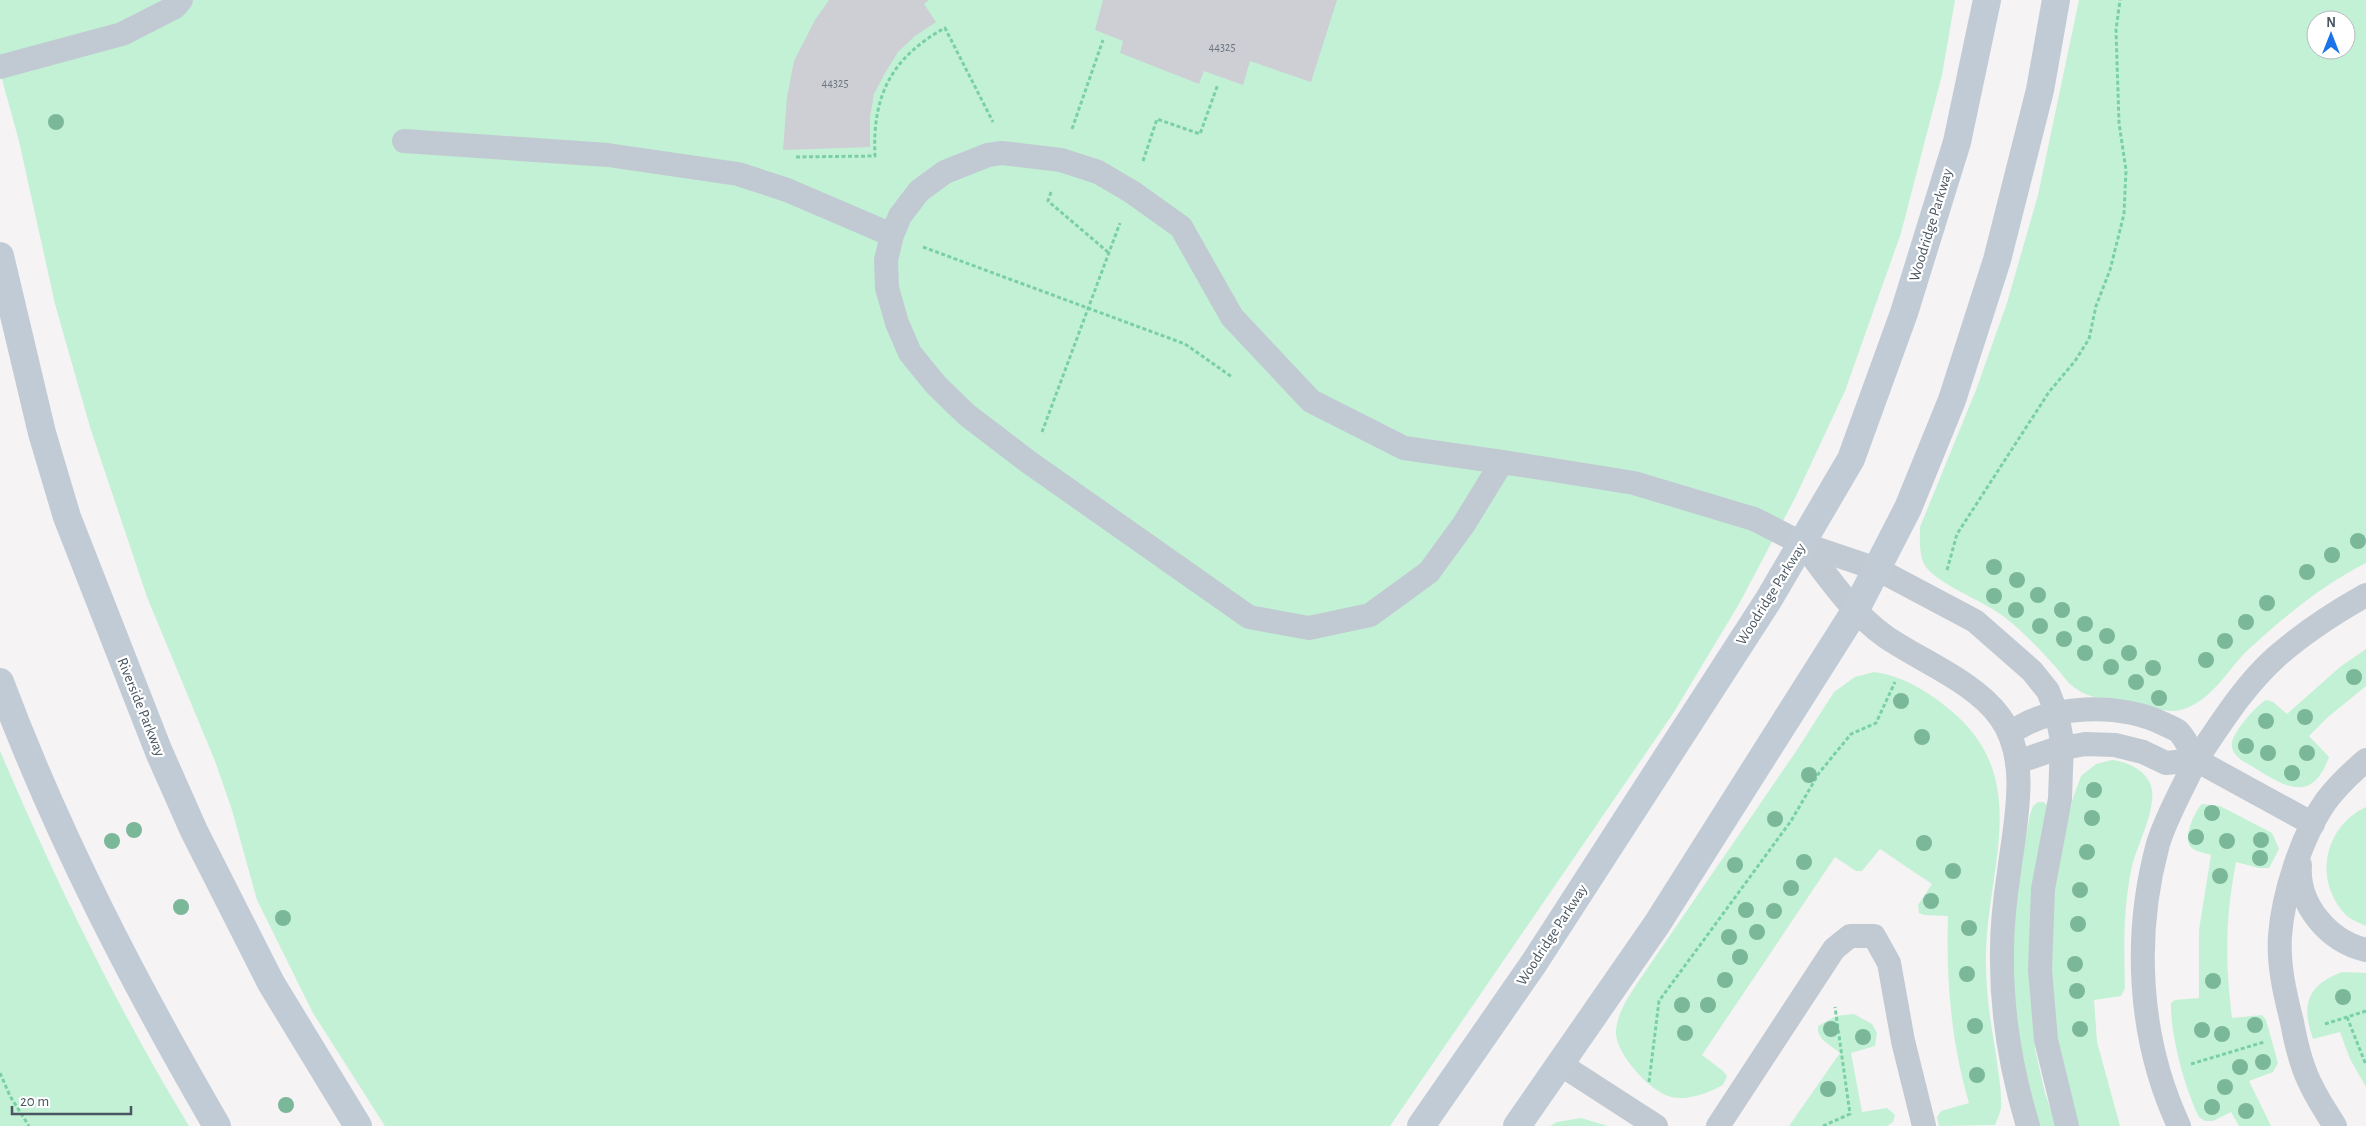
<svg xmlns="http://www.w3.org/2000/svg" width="2366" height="1126" viewBox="0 0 2366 1126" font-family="'Alegreya Sans',sans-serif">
	<rect width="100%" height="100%" fill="#f5f3f3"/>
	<!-- green -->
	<g fill="#c3f1d5" fill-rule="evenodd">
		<path d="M 0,0 L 1955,0 L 1942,75 L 1901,233 L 1845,391 L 1795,498 L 1739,604 L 1674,712 L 1390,1126 L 385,1126 L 313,1013 L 257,900 L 232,810 L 215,761 L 147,597 L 90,427 L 55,304 L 19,141 L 0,72 Z"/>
		<path d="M 2079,0 L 2366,0 L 2366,563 C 2324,584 2285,616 2250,648 C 2228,668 2214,699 2184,709 C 2165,716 2148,703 2129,701 C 2110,699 2091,700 2075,688 C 2066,682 2060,671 2052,663 C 2037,646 2021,630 2003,616 C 1984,601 1934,583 1924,564 C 1919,553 1920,539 1920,527 L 1976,390 L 2007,303 L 2038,195 ZM 2316,20 L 2346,20 L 2346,50 L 2316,50 Z"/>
		<path d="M 2366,649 L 2366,686 L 2328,717 L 2309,736 L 2329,757 C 2309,812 2276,779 2241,760 C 2237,756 2233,753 2232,747 C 2229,735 2256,706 2266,700 L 2273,702 L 2287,714 L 2340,667 Z"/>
		<path d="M 1874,672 C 1902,676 1922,688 1944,705 C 2038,776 1984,870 1986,965 C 1986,995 1991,1025 1996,1055 C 1998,1072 2002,1090 2001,1108 C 2000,1113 1997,1120 1995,1125 L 1939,1126 L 1937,1117 L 1941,1111 L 1969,1103 C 1951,1042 1946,979 1948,916 L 1924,915 L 1919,913 L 1918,905 L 1932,884 L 1880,849 L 1862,871 L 1856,871 L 1835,857 L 1702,1055 L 1723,1071 L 1727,1076 L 1723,1085 C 1708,1093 1686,1102 1668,1096 C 1648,1089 1614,1052 1616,1030 C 1618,1013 1627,999 1636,985 L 1797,750 L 1834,692 L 1855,677 Z"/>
		<path d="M 0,751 C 55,880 116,1006 189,1126 L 0,1126 Z"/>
		<path d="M 2112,760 C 2128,762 2149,771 2152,790 C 2155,814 2136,846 2131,871 C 2123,912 2124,947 2125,988 L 2121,996 L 2094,1000 L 2097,1042 L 2120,1126 L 2078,1126 L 2050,1008 L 2052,884 L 2073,798 L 2081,776 L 2096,764 Z"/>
		<path d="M 2038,802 L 2044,802 L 2047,805 L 2029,979 L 2035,1049 L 2045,1093 L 2056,1126 L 2039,1126 C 2028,1089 2020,1051 2016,1013 C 2008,948 2017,879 2030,815 L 2033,806 Z"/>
		<path d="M 2202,804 L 2220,806 L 2272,833 L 2279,849 L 2269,868 L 2259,868 L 2236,862 C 2225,920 2225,960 2232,1018 L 2262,1015 L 2266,1020 L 2278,1063 L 2273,1072 L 2249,1081 L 2271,1126 L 2239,1126 L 2231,1112 L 2213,1121 L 2205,1121 L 2199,1117 C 2185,1089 2170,1034 2171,1003 L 2175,1000 L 2199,998 L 2199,930 L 2211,855 C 2206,853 2196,852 2192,848 C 2181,840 2195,811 2202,804 Z"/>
		<path d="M 2366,807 L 2366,926 C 2360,923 2351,920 2346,915 C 2313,880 2324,827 2366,807 Z"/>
		<path d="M 2342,972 L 2366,973 L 2366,1087 L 2350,1059 L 2340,1032 L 2313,1039 C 2301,1005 2307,985 2342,972 Z"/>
		<path d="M 1854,1014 L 1872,1024 L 1877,1033 L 1875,1046 L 1851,1053 L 1862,1112 L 1887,1108 L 1895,1115 L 1893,1122 L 1887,1126 L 1789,1126 L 1840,1053 C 1830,1044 1817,1041 1818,1026 L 1836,1016 Z"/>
		<path d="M 1581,1118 L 1608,1126 L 1550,1126 L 1557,1122 Z"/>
	</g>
	<!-- building -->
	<g fill="#cdcfd5">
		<path d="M 829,0 L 929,0 L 924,4 L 936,22 L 915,36 L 898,52 L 885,73 L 874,94 L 870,117 L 870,147 L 783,150 L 787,97 L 794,61 L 815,20 Z"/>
		<path d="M 1103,0 L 1337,0 L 1311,82 L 1250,61 L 1243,85 L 1204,71 L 1199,84 L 1120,53 L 1123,41 L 1095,30 Z"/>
	</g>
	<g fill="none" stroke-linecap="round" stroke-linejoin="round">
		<!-- path -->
		<g stroke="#7ad0a6" stroke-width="3" stroke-dasharray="4 2.5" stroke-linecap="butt">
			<path d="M 1072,129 L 1103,40"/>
			<path d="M 796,157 L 875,156 C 872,95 892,57 945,28 L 993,122"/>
			<path d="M 1143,161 L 1157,119 L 1200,134 L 1218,84"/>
			<path d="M 1051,192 L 1048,201 L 1109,253"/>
			<path d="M 923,247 L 1185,344 L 1232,377"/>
			<path d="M 1042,432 L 1120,223"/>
			<path d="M 1947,570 L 1957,534 L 2049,392 L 2075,361 L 2089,339 L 2096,306 L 2110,270 L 2124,214 L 2126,170 L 2119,123 L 2116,30 L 2120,0"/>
			<path d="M 2347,1017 L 2366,1065"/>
			<path d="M 2325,1024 L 2366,1011"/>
			<path d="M 2191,1064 L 2264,1042"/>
			<path d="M 0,1073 L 10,1096 L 29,1126"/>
			<path d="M 1649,1082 L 1659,1001 L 1791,821 L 1819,773 L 1851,734 L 1876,723 L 1895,682"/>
			<path d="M 1823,1126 L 1850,1114 L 1835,1007"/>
		</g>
		<!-- lane -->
		<g stroke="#c1cad2" stroke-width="24">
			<path d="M 0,67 L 122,34 L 175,7 L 181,0"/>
			<path d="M 404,141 L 608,155 L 738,174 L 787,190 L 892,235"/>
			<path d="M 1502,462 L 1464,524 L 1429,572 L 1370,615 L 1309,628 L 1249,617 L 1030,463 L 967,415 L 936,385 L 910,353 L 897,323 L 887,288 L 886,260 L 892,235 L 900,216 L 919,191 L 945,172 L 988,155 L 1002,153 L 1061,160 L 1098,172 L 1132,192 L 1181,227 L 1232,317 L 1311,401 L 1404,448 L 1502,462 L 1541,468 L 1634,483 L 1754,519 L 1803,544 L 1877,569 L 1975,621 L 2032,671 L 2048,691 L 2057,714 L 2062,741 L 2060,799 L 2043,889 L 2040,970 L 2046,1040 L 2067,1126"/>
			<path d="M 1803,544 C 1828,577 1852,613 1886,637 C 1921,661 1975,682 2000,717 C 2031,760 2015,823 2009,872 C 2005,898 2002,924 2002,951 C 2001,1010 2011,1070 2028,1126"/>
			<path d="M 2010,734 C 2049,703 2121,703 2164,724 C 2168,726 2174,728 2178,731 C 2185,737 2191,752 2196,760"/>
			<path d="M 2196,760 C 2220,725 2243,687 2275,658 C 2303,633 2334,613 2366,595"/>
			<path d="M 2017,762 L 2053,750 L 2085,744 L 2115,745 L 2143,752 L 2166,763 L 2196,760"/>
			<path d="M 2300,865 C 2297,904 2328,941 2366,950"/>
			<path d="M 1560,1064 L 1656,1126"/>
			<path d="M 1718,1126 L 1834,949 L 1850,936 L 1874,936 L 1889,963 L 1903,1041 L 1924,1126"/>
			<path d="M 2179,1126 C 2138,1038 2133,936 2158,844 C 2166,817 2184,786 2196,760 L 2313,824"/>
			<path d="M 2335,1126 C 2327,1113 2318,1100 2312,1087 C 2301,1067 2296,1044 2292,1022 C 2285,994 2278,965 2280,936 C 2283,894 2302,835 2326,801 C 2338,785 2351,773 2366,760"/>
		</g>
		<!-- secondary -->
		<g stroke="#c1cbd6" stroke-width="28">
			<path d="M 0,256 L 42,433 L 67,517 L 159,752 L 194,831 L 271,983 L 358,1126"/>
			<path d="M 0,682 C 58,837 134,983 217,1126"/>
			<path d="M 1421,1126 L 1534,963 L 1769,599 L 1851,459 L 1904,313 L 1957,142 L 1987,0"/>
			<path d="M 1517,1126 L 1657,924 L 1855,611 L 1908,508 L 1952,400 L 1997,260 L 2040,90 L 2056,0"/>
		</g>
	</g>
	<!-- trees -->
	<g fill="#7bb799">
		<circle cx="56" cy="122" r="8"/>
		<circle cx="2358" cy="541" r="8"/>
		<circle cx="2332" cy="555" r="8"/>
		<circle cx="1994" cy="567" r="8"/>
		<circle cx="2307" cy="572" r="8"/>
		<circle cx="2017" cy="580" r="8"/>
		<circle cx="2038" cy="595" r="8"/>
		<circle cx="1994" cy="596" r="8"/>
		<circle cx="2267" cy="603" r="8"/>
		<circle cx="2016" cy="610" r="8"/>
		<circle cx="2062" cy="610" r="8"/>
		<circle cx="2246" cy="622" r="8"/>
		<circle cx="2085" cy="624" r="8"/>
		<circle cx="2040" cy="626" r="8"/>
		<circle cx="2107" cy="636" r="8"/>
		<circle cx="2064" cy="639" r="8"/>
		<circle cx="2225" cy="641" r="8"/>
		<circle cx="2085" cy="653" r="8"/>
		<circle cx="2129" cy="653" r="8"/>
		<circle cx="2206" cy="660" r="8"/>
		<circle cx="2111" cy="667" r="8"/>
		<circle cx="2153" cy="668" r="8"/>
		<circle cx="2354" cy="677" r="8"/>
		<circle cx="2136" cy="682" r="8"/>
		<circle cx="2159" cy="698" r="8"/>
		<circle cx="1901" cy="701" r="8"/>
		<circle cx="2305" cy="717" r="8"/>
		<circle cx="2266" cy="721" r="8"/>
		<circle cx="1922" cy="737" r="8"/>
		<circle cx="2246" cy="746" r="8"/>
		<circle cx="2268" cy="753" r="8"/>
		<circle cx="2307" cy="753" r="8"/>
		<circle cx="2292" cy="773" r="8"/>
		<circle cx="1809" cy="775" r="8"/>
		<circle cx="2094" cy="790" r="8"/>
		<circle cx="2212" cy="813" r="8"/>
		<circle cx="2092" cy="818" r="8"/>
		<circle cx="1775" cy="819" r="8"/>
		<circle cx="134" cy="830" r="8"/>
		<circle cx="2196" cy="837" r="8"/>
		<circle cx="2261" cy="840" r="8"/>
		<circle cx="112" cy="841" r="8"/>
		<circle cx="2227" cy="841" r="8"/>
		<circle cx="1924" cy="843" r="8"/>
		<circle cx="2087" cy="852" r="8"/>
		<circle cx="2260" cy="858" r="8"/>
		<circle cx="1804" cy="862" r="8"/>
		<circle cx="1735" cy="865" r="8"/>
		<circle cx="1953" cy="871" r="8"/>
		<circle cx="2220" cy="876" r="8"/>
		<circle cx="1791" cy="888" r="8"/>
		<circle cx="2080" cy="890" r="8"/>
		<circle cx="1931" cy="901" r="8"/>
		<circle cx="181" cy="907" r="8"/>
		<circle cx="1746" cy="910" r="8"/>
		<circle cx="1774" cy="911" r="8"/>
		<circle cx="283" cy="918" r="8"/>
		<circle cx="2078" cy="924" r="8"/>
		<circle cx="1969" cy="928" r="8"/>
		<circle cx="1757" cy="932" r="8"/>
		<circle cx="1729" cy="937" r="8"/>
		<circle cx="1740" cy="957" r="8"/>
		<circle cx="2075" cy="964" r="8"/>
		<circle cx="1967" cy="974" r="8"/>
		<circle cx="1725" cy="980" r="8"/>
		<circle cx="2213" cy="981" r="8"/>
		<circle cx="2077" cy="991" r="8"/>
		<circle cx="2343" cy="997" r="8"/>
		<circle cx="1682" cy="1005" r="8"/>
		<circle cx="1708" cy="1005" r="8"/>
		<circle cx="2255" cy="1025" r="8"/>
		<circle cx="1975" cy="1026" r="8"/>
		<circle cx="1831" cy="1029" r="8"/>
		<circle cx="2080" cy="1029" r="8"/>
		<circle cx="2202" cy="1030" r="8"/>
		<circle cx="1685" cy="1033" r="8"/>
		<circle cx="2222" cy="1034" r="8"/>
		<circle cx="1863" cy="1037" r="8"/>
		<circle cx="2263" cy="1062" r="8"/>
		<circle cx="2240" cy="1067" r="8"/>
		<circle cx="1977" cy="1075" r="8"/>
		<circle cx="2225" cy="1087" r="8"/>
		<circle cx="1828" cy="1089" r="8"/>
		<circle cx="286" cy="1105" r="8"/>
		<circle cx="2212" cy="1107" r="8"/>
		<circle cx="2246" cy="1111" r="8"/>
	</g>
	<g text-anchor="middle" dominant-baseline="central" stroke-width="4.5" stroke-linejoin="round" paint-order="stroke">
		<!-- number labels -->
		<g font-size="12" fill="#6b747e">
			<text x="1222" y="47">44325</text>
			<text x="835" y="83">44325</text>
		</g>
		<!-- street labels -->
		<g font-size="15" fill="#4a5661" stroke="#fff">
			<text transform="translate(1931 225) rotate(-73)">Woodridge Parkway</text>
			<text transform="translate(1771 594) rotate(-58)">Woodridge Parkway</text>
			<text transform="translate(141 707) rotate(68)">Riverside Parkway</text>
			<text transform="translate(1552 935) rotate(-57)">Woodridge Parkway</text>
		</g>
	</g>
	<!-- north arrow -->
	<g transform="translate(2331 35)"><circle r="24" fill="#ffffff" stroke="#b7bbc0"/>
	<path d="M0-4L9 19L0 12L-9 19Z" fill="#1a73e8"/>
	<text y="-8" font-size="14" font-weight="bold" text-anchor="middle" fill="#4a5661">N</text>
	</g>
	<!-- scale -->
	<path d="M12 1106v8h119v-8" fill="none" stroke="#4a5661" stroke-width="2.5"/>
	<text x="20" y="1106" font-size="15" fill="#4a5661" stroke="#ffffff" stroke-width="4" paint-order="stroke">20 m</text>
</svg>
